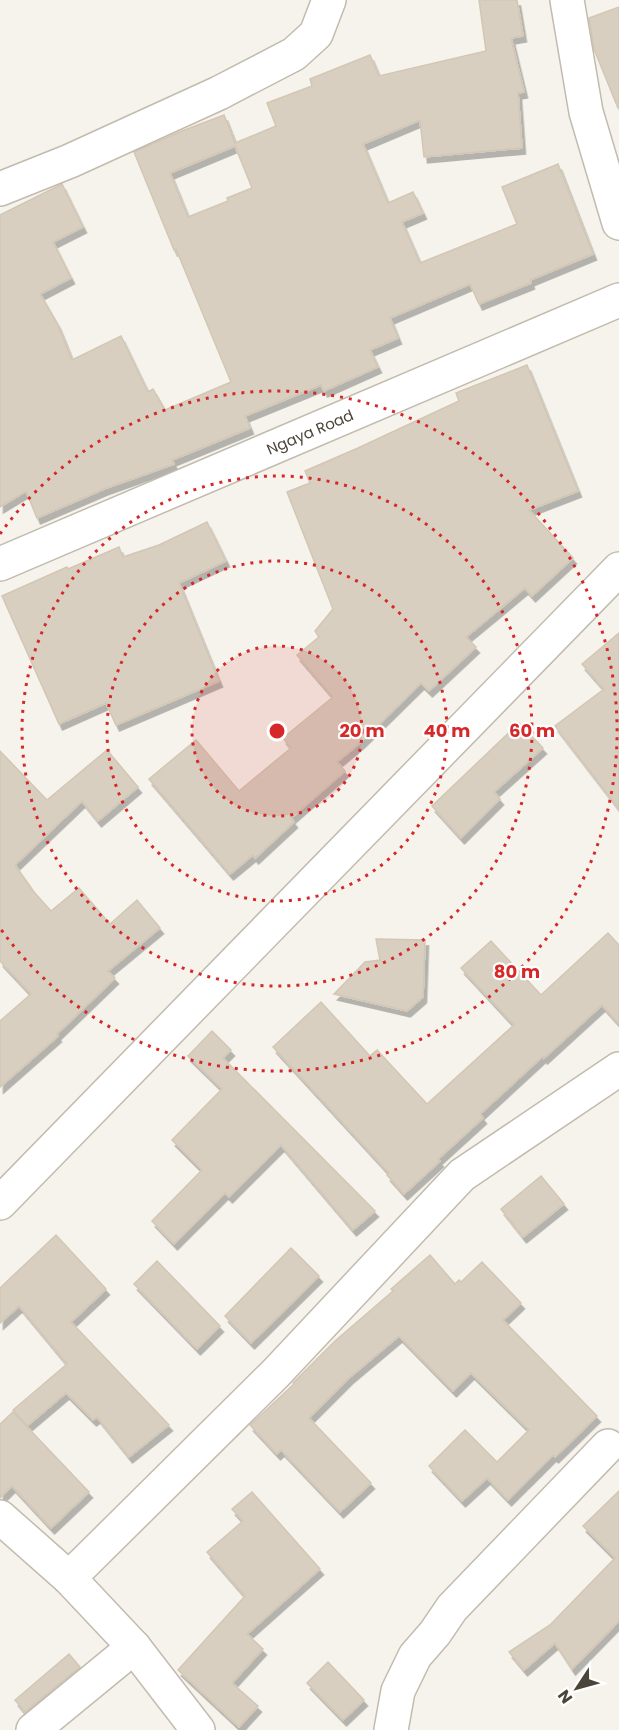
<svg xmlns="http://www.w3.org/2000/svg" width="619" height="1730" viewBox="0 0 619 1730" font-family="Poppins,sans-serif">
	<defs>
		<filter id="shadow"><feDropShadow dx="3.5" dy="6" stdDeviation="0" flood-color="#0004"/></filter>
	</defs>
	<rect width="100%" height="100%" fill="#f6f3ec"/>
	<!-- building -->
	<g fill="#d8cfc1" stroke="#d3c7b4" stroke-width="1.5" fill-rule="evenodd" filter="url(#shadow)">
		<path d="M 479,0 L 517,0 L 523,36 L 511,38 L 524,92 L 518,93 L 522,148 L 424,157 L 420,120 L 363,144 L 388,203 L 413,192 L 423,213 L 402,222 L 420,263 L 517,224 L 502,187 L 558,164 L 593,254 L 530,280 L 531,283 L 479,304 L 470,284 L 390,318 L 398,338 L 370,350 L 378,367 L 324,391 L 321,385 L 245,416 L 250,428 L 172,460 L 174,464 L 104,489 L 37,518 L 26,491 L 0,507 L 0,215 L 62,184 L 83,227 L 53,242 L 71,278 L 40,294 L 57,323 L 72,360 L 121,336 L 148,392 L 153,389 L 165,410 L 231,382 L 176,249 L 174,250 L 134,152 L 182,131 L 224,115 L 235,143 L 276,126 L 267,103 L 312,86 L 310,79 L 370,55 L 379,76 L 486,51 ZM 235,146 L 252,188 L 227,198 L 228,201 L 188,217 L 170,173 Z"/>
		<path d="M 619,7 L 619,108 L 618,108 L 594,49 L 589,18 Z"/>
		<path d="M 527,365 L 578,491 L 529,510 L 573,558 L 532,596 L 525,588 L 466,637 L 476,647 L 429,691 L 421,683 L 361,742 L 337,762 L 345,771 L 291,818 L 294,822 L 255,858 L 253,855 L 230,874 L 149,779 L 196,740 L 239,791 L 291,748 L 283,738 L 333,697 L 297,655 L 319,637 L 315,631 L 333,609 L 287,492 L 310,483 L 305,471 L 358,448 L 459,401 L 456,393 Z"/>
		<path d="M 207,522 L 226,561 L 179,583 L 219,681 L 116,725 L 106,703 L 59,724 L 2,596 L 67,567 L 68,569 L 119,547 L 123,557 L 159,545 Z"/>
		<path d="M 619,633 L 619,809 L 555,726 L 604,689 L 582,664 Z"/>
		<path d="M 519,723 L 543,748 L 494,792 L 500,799 L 461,838 L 432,806 Z"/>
		<path d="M 107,750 L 138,787 L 98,821 L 82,801 L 15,865 L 34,892 L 51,911 L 79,888 L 110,924 L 137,900 L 160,928 L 108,971 L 115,978 L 57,1034 L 58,1036 L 0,1087 L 0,1021 L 31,994 L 0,961 L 0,751 L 47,800 Z"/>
		<path d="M 608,933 L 619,945 L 619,1024 L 602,1005 L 544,1058 L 543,1056 L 480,1114 L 483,1118 L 438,1159 L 440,1161 L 404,1194 L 387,1175 L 389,1173 L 273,1047 L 321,1002 L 370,1056 L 377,1050 L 427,1104 L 514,1025 L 461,968 L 491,941 L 541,995 Z"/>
		<path d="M 376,939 L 425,940 L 423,997 L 407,1011 L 334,994 L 365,962 L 380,960 Z"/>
		<path d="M 212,1031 L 231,1050 L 223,1058 L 375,1211 L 353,1230 L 281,1145 L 229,1197 L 225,1193 L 174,1244 L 152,1221 L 202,1170 L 172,1140 L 222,1089 L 188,1056 Z"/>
		<path d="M 541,1176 L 564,1204 L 523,1237 L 501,1209 Z"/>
		<path d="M 56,1235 L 106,1289 L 71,1322 L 169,1425 L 129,1457 L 97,1417 L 93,1420 L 66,1393 L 27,1426 L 13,1410 L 67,1364 L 19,1306 L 0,1323 L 0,1288 Z"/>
		<path d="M 291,1248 L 319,1276 L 251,1343 L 225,1316 Z"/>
		<path d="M 430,1255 L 455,1284 L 459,1280 L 461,1282 L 482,1262 L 521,1303 L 503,1320 L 597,1416 L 555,1457 L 553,1455 L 508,1500 L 487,1478 L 462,1501 L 429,1466 L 465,1430 L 497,1462 L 529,1430 L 471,1373 L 453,1391 L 399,1336 L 349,1378 L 309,1418 L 371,1483 L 340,1512 L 281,1450 L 277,1454 L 250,1425 L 294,1384 L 293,1383 L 335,1341 L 393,1291 L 391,1289 Z"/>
		<path d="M 157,1261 L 220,1326 L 197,1349 L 134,1284 Z"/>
		<path d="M 13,1412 L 89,1492 L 51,1528 L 12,1486 L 0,1498 L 0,1424 Z"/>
		<path d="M 619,1491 L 619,1621 L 572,1669 L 555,1643 L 524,1670 L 509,1652 L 550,1625 L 615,1558 L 583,1526 Z"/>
		<path d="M 252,1492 L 320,1569 L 247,1634 L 263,1649 L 232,1683 L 258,1706 L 239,1727 L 178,1670 L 245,1596 L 207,1552 L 243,1521 L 232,1509 Z"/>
		<path d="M 69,1654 L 80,1667 L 25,1712 L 15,1700 Z"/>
		<path d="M 328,1662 L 364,1700 L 343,1720 L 307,1683 Z"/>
	</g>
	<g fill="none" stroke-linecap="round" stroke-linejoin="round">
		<!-- minor casing -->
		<g stroke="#c2bbae" stroke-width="36">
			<g id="minor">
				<path d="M 567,0 L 586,112 L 619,223"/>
				<path d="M 0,189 L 70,161 L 219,93 L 294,54 L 316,34 L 329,0"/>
				<path d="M 0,1517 L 69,1578 L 134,1647 L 198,1730"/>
				<path d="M 69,1578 L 276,1373 L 462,1175 L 619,1069"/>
				<path d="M 33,1730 L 134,1647"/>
				<path d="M 391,1730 L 398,1691 L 415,1656 L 435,1633 L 452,1608 L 608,1446"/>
			</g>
		</g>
		<!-- tertiary casing -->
		<g stroke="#c2bbae" stroke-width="36">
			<g id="tertiary">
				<path d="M 0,564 L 619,300"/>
				<path d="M 0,1203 L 619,569"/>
			</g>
		</g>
		<!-- minor -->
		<use href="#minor" stroke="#fff" stroke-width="33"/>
		<!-- tertiary -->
		<use href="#tertiary" stroke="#fff" stroke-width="33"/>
	</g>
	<!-- distance rings -->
	<circle cx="277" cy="731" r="85" fill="#d62828" fill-opacity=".12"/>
	<g fill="none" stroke="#d62828" stroke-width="3" stroke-dasharray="3 6">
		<circle cx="277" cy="731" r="85"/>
		<circle cx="277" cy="731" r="170"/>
		<circle cx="277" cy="731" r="255"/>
		<path d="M0 534A340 340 0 1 1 0 928"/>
	</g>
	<g text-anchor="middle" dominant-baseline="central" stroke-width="4.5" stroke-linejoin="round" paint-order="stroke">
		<!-- street labels -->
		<g font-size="15" fill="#4b4439" stroke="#fff">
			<text transform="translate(310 432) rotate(-23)">Ngaya Road</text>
		</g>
	</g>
	<circle cx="277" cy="731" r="9" fill="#d62828" stroke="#fff" stroke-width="3"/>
	<g font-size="18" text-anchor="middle" font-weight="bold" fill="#d62828" stroke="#fff" stroke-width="4.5" stroke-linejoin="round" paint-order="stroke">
		<text x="362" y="737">20 m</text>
		<text x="447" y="737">40 m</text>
		<text x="532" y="737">60 m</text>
		<text x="517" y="978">80 m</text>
	</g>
	<!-- north arrow -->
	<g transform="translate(577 1688) rotate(234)" stroke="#ffffff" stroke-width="4.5" paint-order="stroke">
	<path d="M0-4.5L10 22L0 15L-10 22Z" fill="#4b4439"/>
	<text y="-9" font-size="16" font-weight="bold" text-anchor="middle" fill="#4b4439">N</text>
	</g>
</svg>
